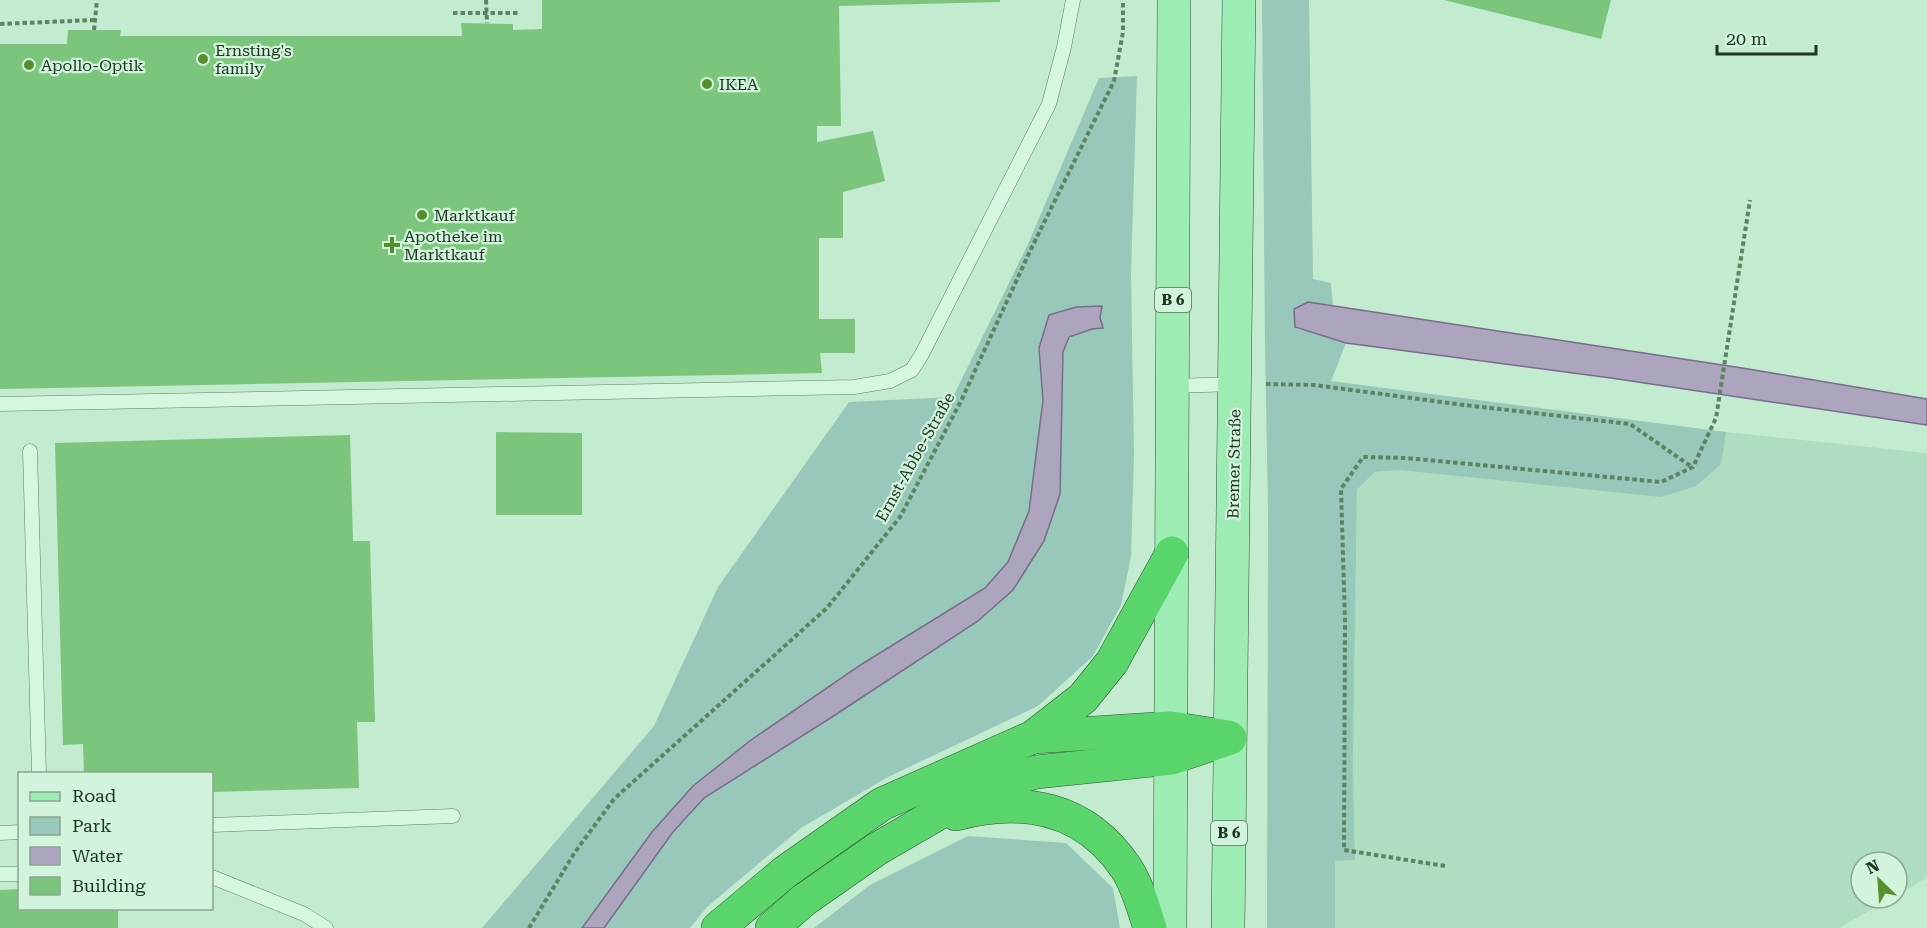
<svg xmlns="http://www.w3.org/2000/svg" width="1927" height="928" viewBox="0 0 1927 928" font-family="'Roboto Serif',serif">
	<rect width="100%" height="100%" fill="#c3ebcf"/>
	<!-- farmland -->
	<path fill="#aeddc2" d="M 1726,432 L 1927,453 L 1927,878 L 1897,895 L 1897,862 L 1861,862 L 1861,898 L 1892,898 L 1839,928 L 1335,928 L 1335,860 L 1355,860 L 1353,765 L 1357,491 L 1375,472 L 1400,470 L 1720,464 Z"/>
	<!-- green -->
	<g fill="#98c8ba">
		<path d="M 1262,0 L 1309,0 L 1313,279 L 1331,283 L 1333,306 L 1308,302 L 1294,309 L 1295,328 L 1346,343 L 1331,381 L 1726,432 L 1721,464 L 1696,486 L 1661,497 L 1400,470 L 1375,472 L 1357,490 L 1353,765 L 1355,860 L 1335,861 L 1335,928 L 1267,928 L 1268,511 L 1265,343 Z"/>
		<path d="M 1137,76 L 1131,274 L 1134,454 L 1131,557 L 1121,605 L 1093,656 L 1038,706 L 888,777 L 801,828 L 707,907 L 690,928 L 604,928 L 673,832 L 704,798 L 832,717 L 978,621 L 1013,590 L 1060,494 L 1063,352 L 1069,338 C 1088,330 1099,329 1102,307 L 1039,348 L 1043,400 L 1029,511 L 1008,562 L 985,588 L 751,740 L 693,786 L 652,832 L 582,928 L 482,928 L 654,726 L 718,587 L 849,402 L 953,397 L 1028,244 L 1099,78 Z"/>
		<path d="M 968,836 L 1066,843 L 1113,888 L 1120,928 L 814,928 L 870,885 Z"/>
	</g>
	<!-- water -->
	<g fill="#ada5be" stroke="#776d8b" stroke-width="1.5">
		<path d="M 1308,302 L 1742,368 L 1927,399 L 1927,425 L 1611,378 L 1346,343 L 1295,327 L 1294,309 Z"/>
		<path d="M 1102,306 L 1100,318 L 1103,328 L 1092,329 L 1069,337 L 1063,352 L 1060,494 L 1044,541 L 1013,590 L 978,621 L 832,717 L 704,798 L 673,832 L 604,928 L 582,928 L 652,832 L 693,786 L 751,740 L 862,664 L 985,588 L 1008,562 L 1029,511 L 1043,400 L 1039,348 L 1049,315 L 1076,307 Z"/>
	</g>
	<!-- building -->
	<g fill="#7bc67c">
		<path d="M 542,0 L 1000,0 L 1000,2 L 839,6 L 841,126 L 817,126 L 817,142 L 873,131 L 885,181 L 843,192 L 843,238 L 819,238 L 819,319 L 855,319 L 855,353 L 820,353 L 822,373 L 0,389 L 0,44 L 67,44 L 68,30 L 121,30 L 120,36 L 462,36 L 461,23 L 513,24 L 513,30 L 542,29 Z"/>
		<path d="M 1444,0 L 1611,0 L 1601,39 Z"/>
		<path d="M 496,432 L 582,433 L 582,515 L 496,515 Z"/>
		<path d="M 350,435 L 353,541 L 370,541 L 375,722 L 357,722 L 359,788 L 212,792 L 212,774 L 84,774 L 83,744 L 63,745 L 55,443 Z"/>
		<path d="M 20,889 L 20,908 L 118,908 L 118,928 L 0,928 L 0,890 Z"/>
	</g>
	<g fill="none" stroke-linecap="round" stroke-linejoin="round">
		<!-- service casing -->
		<g stroke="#5b8460" stroke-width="15">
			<g id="service">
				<path d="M 1173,386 L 1235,384"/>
				<path d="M 0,404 L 854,387 L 890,381 L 912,370 L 922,354 L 1049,104 L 1064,47 L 1073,0"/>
				<path d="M 30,451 L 39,774"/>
				<path d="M 212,825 L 453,816"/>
				<path d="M 0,833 L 20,832"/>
				<path d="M 0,874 L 20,874"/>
				<path d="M 212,877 L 304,914 L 326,928"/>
			</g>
		</g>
		<!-- primary casing -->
		<g stroke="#2f5231" stroke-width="34">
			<g id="primary">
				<path d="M 1170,928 L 1174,0"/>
				<path d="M 1228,928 L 1239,0"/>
			</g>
		</g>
		<!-- motorway casing -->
		<g stroke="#2f5231" stroke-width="34">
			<g id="motorway">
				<path d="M 1033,737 L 1171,728 L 1228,737"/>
				<path d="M 956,814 C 1024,796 1085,807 1126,868 C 1138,886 1143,908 1150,928"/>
				<path d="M 718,928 L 785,872 L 882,804 L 1033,737 L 1083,698 L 1112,662 L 1172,553"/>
				<path d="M 772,928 L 804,900 L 877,849 L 956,803 L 993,785 L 1036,772 L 1171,758 L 1230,738"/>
			</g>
		</g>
		<!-- path -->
		<g stroke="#5b8460" stroke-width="4" stroke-dasharray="4.5 3" stroke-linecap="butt">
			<path d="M 486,0 L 487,23"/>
			<path d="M 453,13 L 520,13"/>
			<path d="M 0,24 L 94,20"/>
			<path d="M 94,30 L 97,0"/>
			<path d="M 1266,384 L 1314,385 L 1464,405 L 1630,424 L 1692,467"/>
			<path d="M 1445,866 L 1344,850 L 1345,621 L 1341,489 L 1363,457 L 1406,458 L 1661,482 L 1693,467 L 1716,418 L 1750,200"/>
			<path d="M 529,928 L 575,852 L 614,799 L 827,608 L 900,517 L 961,401 L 1031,249 L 1114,81 L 1123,32 L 1123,0"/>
		</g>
		<!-- service -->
		<use href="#service" stroke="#d6f6df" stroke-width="14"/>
		<!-- primary -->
		<use href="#primary" stroke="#9decb4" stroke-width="33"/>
		<!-- motorway -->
		<use href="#motorway" stroke="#59d56c" stroke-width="33"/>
	</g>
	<!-- markers -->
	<g fill="#578f2f" stroke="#d2f3dc" stroke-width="2">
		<circle cx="203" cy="59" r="6"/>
		<circle cx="29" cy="65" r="6"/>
		<circle cx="707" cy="84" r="6"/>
		<circle cx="422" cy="215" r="6"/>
		<path d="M389 236h6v6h6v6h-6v6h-6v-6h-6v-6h6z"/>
	</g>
	<g text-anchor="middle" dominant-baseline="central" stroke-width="4.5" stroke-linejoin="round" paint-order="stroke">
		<!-- shield labels -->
		<g fill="#d2f3dc" stroke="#546e58" stroke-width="1.5">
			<rect x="1155" y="288" width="36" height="24" rx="4.5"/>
			<rect x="1211" y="821" width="36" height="24" rx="4.5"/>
		</g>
		<g font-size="15" font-weight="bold" fill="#1e3520">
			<text x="1173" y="300">B 6</text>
			<text x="1229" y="833">B 6</text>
		</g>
		<!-- poi labels -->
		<g font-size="16" fill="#1e3520" stroke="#d2f3dc" text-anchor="start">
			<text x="215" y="50">Ernsting's<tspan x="215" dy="18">family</tspan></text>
			<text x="41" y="65">Apollo-Optik</text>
			<text x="719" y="84">IKEA</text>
			<text x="434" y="215">Marktkauf</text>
			<text x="404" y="236">Apotheke im<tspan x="404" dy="18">Marktkauf</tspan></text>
		</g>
		<!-- street labels -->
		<g font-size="16" fill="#1e3520" stroke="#d2f3dc">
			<text transform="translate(915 457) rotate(-61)">Ernst-Abbe-Straße</text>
			<text transform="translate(1234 464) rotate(-89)">Bremer Straße</text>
		</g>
	</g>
	<!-- legend -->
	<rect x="18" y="772" width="195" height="138" fill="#d2f3dc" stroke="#8aa791" stroke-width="1.5"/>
	<rect x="30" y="792" width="30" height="9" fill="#9decb4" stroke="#8aa791" stroke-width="1.5"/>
	<text x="72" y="802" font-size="18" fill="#1e3520">Road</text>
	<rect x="30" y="817" width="30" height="18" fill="#98c8ba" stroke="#8aa791" stroke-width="1.5"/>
	<text x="72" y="832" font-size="18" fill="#1e3520">Park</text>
	<rect x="30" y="847" width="30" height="18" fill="#ada5be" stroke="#8aa791" stroke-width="1.5"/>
	<text x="72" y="862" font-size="18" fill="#1e3520">Water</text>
	<rect x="30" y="877" width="30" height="18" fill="#7bc67c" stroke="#8aa791" stroke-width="1.5"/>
	<text x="72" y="892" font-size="18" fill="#1e3520">Building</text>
	<!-- north arrow -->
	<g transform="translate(1879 880) rotate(335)"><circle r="28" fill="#d2f3dc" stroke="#8aa791" stroke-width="1.5"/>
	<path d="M0-4.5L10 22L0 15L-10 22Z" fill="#578f2f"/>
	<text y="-9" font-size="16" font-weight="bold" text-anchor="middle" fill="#1e3520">N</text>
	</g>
	<!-- scale -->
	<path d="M1717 45v9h99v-9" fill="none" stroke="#1e3520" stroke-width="3"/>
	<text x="1726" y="45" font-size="18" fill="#1e3520" stroke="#d2f3dc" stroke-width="4.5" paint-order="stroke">20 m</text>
</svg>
